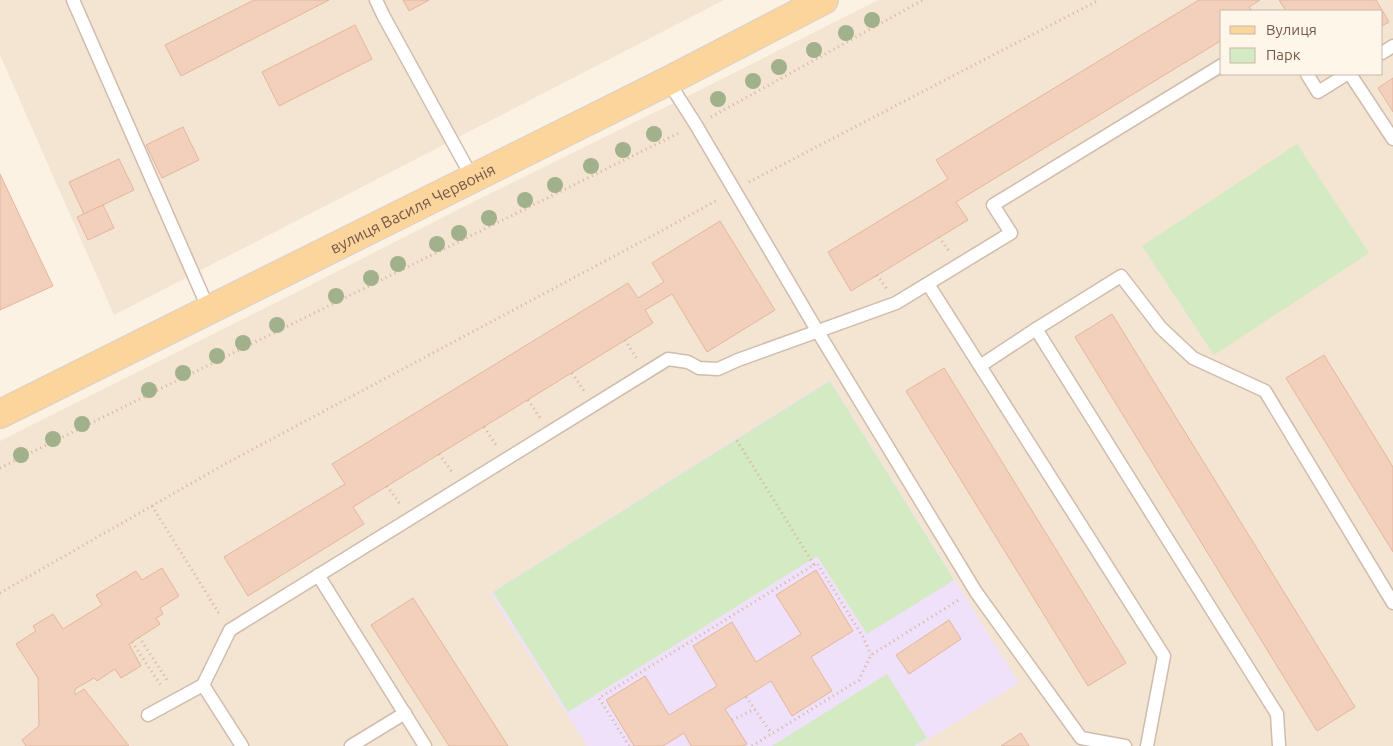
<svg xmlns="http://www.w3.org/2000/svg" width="1393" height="746" viewBox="0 0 1393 746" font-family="Ubuntu,sans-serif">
	<rect width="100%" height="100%" fill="#fcf2e4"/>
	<!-- residential -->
	<g fill="#f4e4d2" fill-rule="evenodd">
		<path d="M 0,0 L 724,0 L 114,315 L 0,55 Z"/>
		<path d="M 878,0 L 1393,0 L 1393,746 L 0,746 L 0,441 L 295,293 L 471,203 L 700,90 ZM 1222,11 L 1382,11 L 1382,74 L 1222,74 Z"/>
	</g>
	<!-- education -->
	<path fill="#efe1f9" d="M 830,380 L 1019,683 L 918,746 L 587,746 L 490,593 Z"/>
	<!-- green -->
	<g fill="#d3eac2">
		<path d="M 1297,144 L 1369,253 L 1214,355 L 1142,246 Z"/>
		<path d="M 830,381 L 954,580 L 867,634 L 817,556 L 568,712 L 493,592 Z"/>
		<path d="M 887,674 L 927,738 L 914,746 L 772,746 Z"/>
	</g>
	<!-- building -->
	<g fill="#f2d0bc" stroke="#e4b69c">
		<path d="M 254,0 L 329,0 L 181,76 L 165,45 Z"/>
		<path d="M 403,0 L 429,0 L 409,11 Z"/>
		<path d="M 1199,0 L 1260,0 L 1249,7 L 1252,11 L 1222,11 L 1222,40 L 956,202 L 968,220 L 851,291 L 828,252 L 948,179 L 936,160 Z"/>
		<path d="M 1279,0 L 1376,0 L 1389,22 L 1382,26 L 1382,11 L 1286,11 Z"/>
		<path d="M 355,25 L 372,59 L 279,106 L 262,72 Z"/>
		<path d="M 1393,78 L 1393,112 L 1378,88 Z"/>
		<path d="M 183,127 L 199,160 L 162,178 L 146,145 Z"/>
		<path d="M 119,159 L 134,190 L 84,214 L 69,182 Z"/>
		<path d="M 0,174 L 53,286 L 0,310 Z"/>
		<path d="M 103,205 L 114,228 L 88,240 L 77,217 Z"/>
		<path d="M 720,221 L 775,310 L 707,352 L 672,294 L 645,310 L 653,323 L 353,507 L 364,524 L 248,596 L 224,557 L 345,484 L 332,464 L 628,283 L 638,298 L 664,282 L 652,263 Z"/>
		<path d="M 1112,314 L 1355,707 L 1317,731 L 1075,337 Z"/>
		<path d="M 1324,355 L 1393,467 L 1393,552 L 1286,378 Z"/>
		<path d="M 944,368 L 1126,663 L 1088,686 L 906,391 Z"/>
		<path d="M 162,568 L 179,596 L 160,608 L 163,614 L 156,618 L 160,624 L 129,644 L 141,666 L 121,678 L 115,669 L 97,681 L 94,678 L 75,689 L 75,695 L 84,689 L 129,746 L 26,746 L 22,740 L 39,726 L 38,678 L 16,644 L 36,631 L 33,626 L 53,614 L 63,629 L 102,605 L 96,595 L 136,571 L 142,580 Z"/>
		<path d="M 816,570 L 853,631 L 811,657 L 832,691 L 792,716 L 771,681 L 725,709 L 747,744 L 743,746 L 691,746 L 684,733 L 663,746 L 634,746 L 606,700 L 645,676 L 669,715 L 717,686 L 693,646 L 732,622 L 756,662 L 801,634 L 776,595 Z"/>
		<path d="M 413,598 L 508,746 L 449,746 L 371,625 Z"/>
		<path d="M 949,620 L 961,639 L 909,674 L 896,655 Z"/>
		<path d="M 1021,733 L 1029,746 L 1001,746 Z"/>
	</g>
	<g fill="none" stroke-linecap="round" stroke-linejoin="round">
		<!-- service casing -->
		<g stroke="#d0bcad" stroke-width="15">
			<g id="service">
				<path d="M 73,0 L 209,310"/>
				<path d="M 376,0 L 383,15 L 473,179"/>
				<path d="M 1382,53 L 1393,46"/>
				<path d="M 1307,74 L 1318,92 L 1347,74"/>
				<path d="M 1350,74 L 1393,139"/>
				<path d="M 668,81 L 696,125 L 818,332 L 976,592 L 1081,738 L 1125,746"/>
				<path d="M 928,284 L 1164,656 L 1147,746"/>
				<path d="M 1036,329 L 1121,276 L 1161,328 L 1193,358 L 1265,391 L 1393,603"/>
				<path d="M 980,366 L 1036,329 L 1277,714 L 1279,746"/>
				<path d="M 318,575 L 425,746"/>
				<path d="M 148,715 L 203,685"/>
				<path d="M 242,746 L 203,685 L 230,630 L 668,359 L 688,362 L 699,368 L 718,369 L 738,360 L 896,303 L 1011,233 L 993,205 L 1222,65"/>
				<path d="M 351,746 L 405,713"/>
			</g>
		</g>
		<!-- primary casing -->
		<g stroke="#d8d0cc" stroke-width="30">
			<g id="primary">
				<path id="s1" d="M 0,414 L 668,81 L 824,0"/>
			</g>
		</g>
		<!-- path -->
		<g stroke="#d7b39f" stroke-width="3" stroke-dasharray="1 4" stroke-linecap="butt">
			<path d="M 711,117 L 923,0"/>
			<path d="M 749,182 L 1099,0"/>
			<path d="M 939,237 L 949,251"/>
			<path d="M 877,275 L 887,289"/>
			<path d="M 625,340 L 637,359"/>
			<path d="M 572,373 L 584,391"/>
			<path d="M 528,400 L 540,418"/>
			<path d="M 484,427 L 496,445"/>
			<path d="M 439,454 L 452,472"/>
			<path d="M 0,468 L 681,132"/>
			<path d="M 387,486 L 400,504"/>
			<path d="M 152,506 L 220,615"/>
			<path d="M 814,565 L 817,563 L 863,637 L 871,655"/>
			<path d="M 0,593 L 225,464 L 665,229 L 719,199"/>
			<path d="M 139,637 L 169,683"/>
			<path d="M 132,642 L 162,687"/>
			<path d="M 746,697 L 772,734"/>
			<path d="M 732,720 L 755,709"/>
			<path d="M 629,746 L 599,698 L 814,565 L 736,439"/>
			<path d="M 752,746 L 859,680 L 871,655 L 960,599"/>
		</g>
		<!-- service -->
		<use href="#service" stroke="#fff" stroke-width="12"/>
		<!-- primary -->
		<use href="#primary" stroke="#fbd59c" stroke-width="28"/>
	</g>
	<!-- trees -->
	<g fill="#a0b18b">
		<circle cx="872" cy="20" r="8"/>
		<circle cx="846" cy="33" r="8"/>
		<circle cx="814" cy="50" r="8"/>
		<circle cx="779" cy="67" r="8"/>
		<circle cx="753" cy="81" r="8"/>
		<circle cx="718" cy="99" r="8"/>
		<circle cx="654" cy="134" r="8"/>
		<circle cx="623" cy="150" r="8"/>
		<circle cx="591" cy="166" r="8"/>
		<circle cx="555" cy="185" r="8"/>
		<circle cx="525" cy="200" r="8"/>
		<circle cx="489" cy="218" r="8"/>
		<circle cx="459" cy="233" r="8"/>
		<circle cx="437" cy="244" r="8"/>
		<circle cx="398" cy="264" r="8"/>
		<circle cx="371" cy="278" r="8"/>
		<circle cx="336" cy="296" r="8"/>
		<circle cx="277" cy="325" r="8"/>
		<circle cx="243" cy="343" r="8"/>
		<circle cx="217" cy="356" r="8"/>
		<circle cx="183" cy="373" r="8"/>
		<circle cx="149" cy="390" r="8"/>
		<circle cx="82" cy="424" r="8"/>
		<circle cx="53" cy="439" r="8"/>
		<circle cx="21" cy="455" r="8"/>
	</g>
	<g text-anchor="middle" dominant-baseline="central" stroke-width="5" stroke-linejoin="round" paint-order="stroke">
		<!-- street labels -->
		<g font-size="16" fill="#755849" stroke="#fff6ea">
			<text stroke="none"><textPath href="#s1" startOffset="461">вулиця Василя Червонія</textPath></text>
		</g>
	</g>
	<!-- legend -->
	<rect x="1220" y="10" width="162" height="65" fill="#fff6ea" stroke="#c8b7aa"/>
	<rect x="1230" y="26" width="25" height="8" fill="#fbd59c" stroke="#c8b7aa"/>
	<text x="1266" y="35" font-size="15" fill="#755849">Вулиця</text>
	<rect x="1230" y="48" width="25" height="15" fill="#d3eac2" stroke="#c8b7aa"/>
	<text x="1266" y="60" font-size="15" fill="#755849">Парк</text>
</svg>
